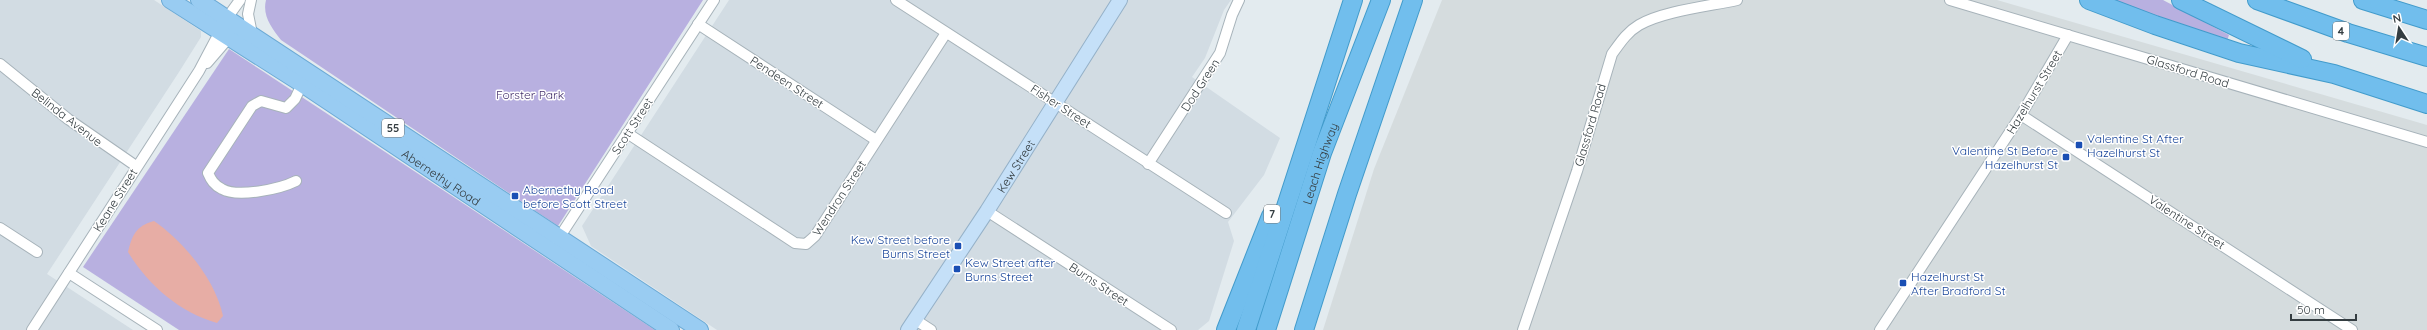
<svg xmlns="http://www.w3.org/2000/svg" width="2427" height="330" viewBox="0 0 2427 330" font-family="Quicksand,sans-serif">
	<rect width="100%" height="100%" fill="#e3ebef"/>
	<!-- residential -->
	<g fill="#d2dce3">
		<path d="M 0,0 L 154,0 L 201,31 L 201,37 L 179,72 L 47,274 L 133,330 L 0,330 Z"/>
		<path d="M 729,0 L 1231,0 L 1224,10 L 1205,58 L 1192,77 L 1280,138 L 1264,175 L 1228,222 L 1234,241 L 1209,321 L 1198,330 L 717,330 L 591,246 L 582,226 Z"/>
	</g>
	<!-- industrial -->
	<path fill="#d5dcde" d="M 1442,0 L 1997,0 L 2427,125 L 2427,330 L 1323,330 L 1374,169 Z"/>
	<!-- green -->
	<g fill="#b8b0e0">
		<path d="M 266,0 L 703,0 L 558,226 L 281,40 C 272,28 262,16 266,0 Z"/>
		<path d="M 2105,0 L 2163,0 L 2229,35 L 2227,41 Z"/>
		<path d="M 229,49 L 655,330 L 179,330 L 83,267 Z"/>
	</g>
	<!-- water -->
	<path fill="#e7ada5" d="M 154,221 C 184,242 215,279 223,316 L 217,323 C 179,312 148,285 128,252 C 132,235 136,226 154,221 Z"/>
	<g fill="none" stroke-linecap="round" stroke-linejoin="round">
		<!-- street casing -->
		<g stroke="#a7b3ba" stroke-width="12">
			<g id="street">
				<path d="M 251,0 L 248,14 L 252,34"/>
				<path d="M 896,0 L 1226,213"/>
				<path d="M 1950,0 L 2427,142"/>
				<path d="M 698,24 L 876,140"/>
				<path d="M 207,63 L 232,34"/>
				<path d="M 0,64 L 68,119 L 136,166"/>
				<path d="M 2021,115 L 2352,330"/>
				<path d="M 627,133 L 795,243 L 806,244 L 815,236 L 946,33"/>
				<path d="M 1148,164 L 1220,53 L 1232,15 L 1239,0"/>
				<path d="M 296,181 C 280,189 238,198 222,189 C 214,185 211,180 208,173 L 252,106 L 261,101 L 286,108 L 295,99 L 302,84"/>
				<path d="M 987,211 L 1171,330"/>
				<path d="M 0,228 L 37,252"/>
				<path d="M 557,241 L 714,0"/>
				<path d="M 69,273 L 157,330"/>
				<path d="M 914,319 L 931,330"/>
				<path d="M 32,330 L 199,71 L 227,18 L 240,0"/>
				<path d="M 1523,330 L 1577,171 L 1612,54 C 1620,43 1627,32 1639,25 C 1663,11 1710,6 1737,0"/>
				<path d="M 1880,330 L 2021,115 L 2068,35"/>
			</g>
		</g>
		<!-- secondary casing -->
		<g stroke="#95b1c8" stroke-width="16">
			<g id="secondary">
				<path id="s1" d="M 908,330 L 987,211 L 1120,0"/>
			</g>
		</g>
		<!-- primary casing -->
		<g stroke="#6caad5" stroke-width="18">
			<g id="primary">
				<path id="s2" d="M 170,0 L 302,84 L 671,330"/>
				<path d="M 199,0 L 700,330"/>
			</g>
		</g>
		<!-- highway casing -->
		<g stroke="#429bcb" stroke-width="20">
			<g id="highway">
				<path d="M 2089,0 L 2155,25 L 2239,53 L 2334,74 L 2427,104"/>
				<path d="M 2181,0 L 2302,59"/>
				<path d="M 2257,0 L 2348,33 L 2427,57"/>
				<path d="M 2363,0 L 2427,20"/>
				<path d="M 1226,330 L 1271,216"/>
				<path d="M 1246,330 L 1353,0"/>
				<path id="s3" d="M 1266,330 L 1322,153 L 1381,0"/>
				<path d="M 1304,330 L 1347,194 L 1413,0"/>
			</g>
		</g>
		<!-- street -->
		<use href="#street" stroke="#fff" stroke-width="10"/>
		<!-- secondary -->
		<use href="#secondary" stroke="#c5e0f8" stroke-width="14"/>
		<!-- primary -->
		<use href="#primary" stroke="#99ccf2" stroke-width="16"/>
		<!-- highway -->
		<use href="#highway" stroke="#71beed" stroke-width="18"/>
	</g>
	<!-- markers -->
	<g fill="#1a4fb4" stroke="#fff" stroke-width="1.5">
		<rect x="2075" y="141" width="8" height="8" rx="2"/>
		<rect x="2062" y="153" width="8" height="8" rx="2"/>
		<rect x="511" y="192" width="8" height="8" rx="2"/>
		<rect x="954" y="242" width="8" height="8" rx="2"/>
		<rect x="953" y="265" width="8" height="8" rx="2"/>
		<rect x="1899" y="279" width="8" height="8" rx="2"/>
	</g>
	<g text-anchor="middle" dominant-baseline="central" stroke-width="3" stroke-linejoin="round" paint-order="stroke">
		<!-- shield labels -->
		<g fill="#fff" stroke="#71777a" stroke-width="1">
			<rect x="2333" y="22" width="16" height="18" rx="3"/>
			<rect x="382" y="119" width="22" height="18" rx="3"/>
			<rect x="1264" y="205" width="16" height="18" rx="3"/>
		</g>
		<g font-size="11" font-weight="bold" fill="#343d41">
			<text x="2341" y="31">4</text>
			<text x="393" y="128">55</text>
			<text x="1272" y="214">7</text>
		</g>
		<!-- street labels -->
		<g font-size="12" fill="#343d41" stroke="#fff">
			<text transform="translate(2188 71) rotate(17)">Glassford Road</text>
			<text transform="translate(787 82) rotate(33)">Pendeen Street</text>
			<text transform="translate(1200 85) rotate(-57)">Dod Green</text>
			<text transform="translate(2034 92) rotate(-59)">Hazelhurst Street</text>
			<text transform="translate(1061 106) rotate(33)">Fisher Street</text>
			<text transform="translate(67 117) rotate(38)">Belinda Avenue</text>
			<text transform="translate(1590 125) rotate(-74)">Glassford Road</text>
			<text transform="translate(632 126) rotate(-57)">Scott Street</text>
			<text stroke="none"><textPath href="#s3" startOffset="175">Leach Highway</textPath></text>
			<text stroke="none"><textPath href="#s1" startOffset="196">Kew Street</textPath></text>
			<text stroke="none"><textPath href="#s2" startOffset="324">Abernethy Road</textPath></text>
			<text transform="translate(839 198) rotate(-57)">Wendron Street</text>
			<text transform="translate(115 200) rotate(-58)">Keane Street</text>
			<text transform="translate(2187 222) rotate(33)">Valentine Street</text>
			<text transform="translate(1099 284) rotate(33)">Burns Street</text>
		</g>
		<!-- park labels -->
		<g font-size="12" fill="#432f6b" stroke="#fff">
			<text x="530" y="94">Forster Park</text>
		</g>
		<!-- transit labels -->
		<g font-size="12" fill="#164399" stroke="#fff" text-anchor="start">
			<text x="2087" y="138">Valentine St After<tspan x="2087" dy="14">Hazelhurst St</tspan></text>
			<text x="2058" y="150" text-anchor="end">Valentine St Before<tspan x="2058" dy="14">Hazelhurst St</tspan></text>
			<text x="523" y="189">Abernethy Road<tspan x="523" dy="14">before Scott Street</tspan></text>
			<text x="950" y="239" text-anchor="end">Kew Street before<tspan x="950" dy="14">Burns Street</tspan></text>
			<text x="965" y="262">Kew Street after<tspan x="965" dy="14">Burns Street</tspan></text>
			<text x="1911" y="276">Hazelhurst St<tspan x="1911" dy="14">After Bradford St</tspan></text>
		</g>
	</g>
	<!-- north arrow -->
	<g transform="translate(2399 28) rotate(348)" stroke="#ffffff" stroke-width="3" paint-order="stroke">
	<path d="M0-3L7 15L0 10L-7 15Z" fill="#343d41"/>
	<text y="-6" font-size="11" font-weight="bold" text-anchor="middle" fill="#343d41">N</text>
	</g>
	<!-- scale -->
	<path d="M2291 314v6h65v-6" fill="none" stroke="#343d41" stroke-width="2"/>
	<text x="2297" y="314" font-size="12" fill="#343d41" stroke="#ffffff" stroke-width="3" paint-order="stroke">50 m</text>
</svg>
